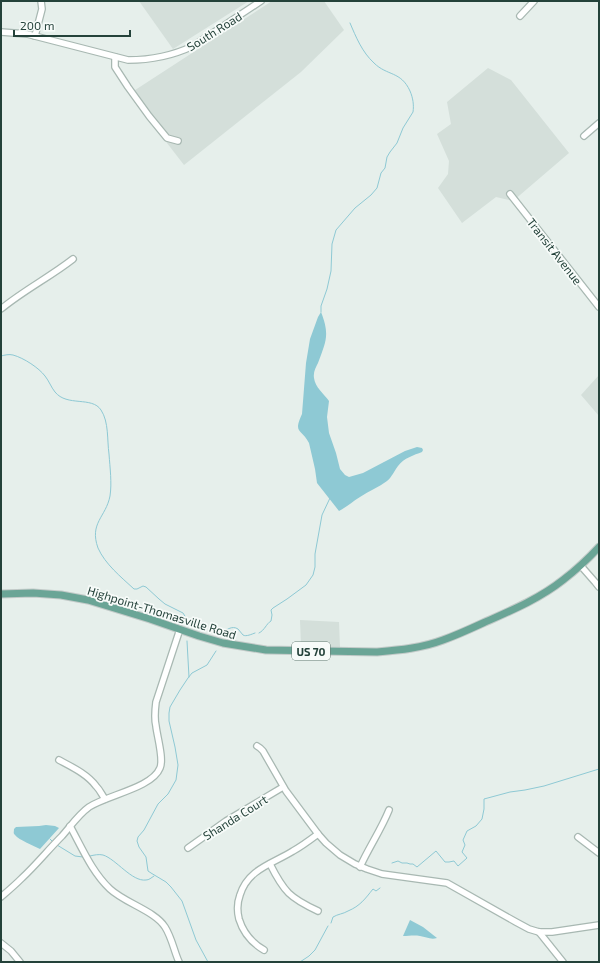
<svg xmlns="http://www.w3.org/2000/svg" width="600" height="963" viewBox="0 0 600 963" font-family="'Exo 2',sans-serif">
	<rect width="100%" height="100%" fill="#e6efeb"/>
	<!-- built -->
	<g fill="#d4dfda">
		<path d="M 139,1 L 249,1 L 173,49 Z"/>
		<path d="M 272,1 L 324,1 L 344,30 L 301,72 L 184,165 L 129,94 Z"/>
		<path d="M 488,68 L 511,80 L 569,153 L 513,201 L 496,197 L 462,223 L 438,188 L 448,174 L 449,161 L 437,134 L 451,124 L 447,102 Z"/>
		<path d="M 599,375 L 599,416 L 581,395 Z"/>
		<path d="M 300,620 L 339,622 L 340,647 L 301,646 Z"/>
	</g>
	<!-- water -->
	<g fill="#8ec9d4">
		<path d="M 321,312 C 330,335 326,341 318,363 C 316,367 313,372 314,378 C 315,387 324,394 329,401 L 327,417 L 329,433 L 336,453 L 340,469 L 345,475 L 349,477 L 363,473 L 405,451 L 417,447 L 422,448 L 423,450 L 422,452 C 414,455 404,458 398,466 C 394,471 392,477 387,481 C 379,487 369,491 360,497 C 353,501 347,507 339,511 L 317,483 L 315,469 L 309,443 C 301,428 293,434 302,414 L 306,363 L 310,339 L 318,317 Z"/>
		<path d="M 46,825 L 55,826 L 59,828 L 40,849 C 34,846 19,840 15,835 C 13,833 14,832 14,829 L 16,827 L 39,826 Z"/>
		<path d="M 410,920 L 423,927 L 437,938 C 431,940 426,937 420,936 C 414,935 409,936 403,936 Z"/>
	</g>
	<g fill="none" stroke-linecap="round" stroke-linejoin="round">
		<!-- stream -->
		<g stroke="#8ec9d4" stroke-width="1">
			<path d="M 321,312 L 321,306 L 327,289 L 331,271 L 332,244 L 336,230 L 355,208 L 371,195 L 377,188 L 381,173 L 385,168 L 387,157 L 390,152 L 397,143 L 403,128 L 413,112 C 414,105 413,98 410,91 C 401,71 387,76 374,63 C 362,52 356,37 350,23"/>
			<path d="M 1,356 C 5,355 9,354 13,355 C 24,358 39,368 45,376 C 49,381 51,387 55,392 C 67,407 92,396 101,410 C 109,422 107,440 109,454 C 110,468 112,483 110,496 C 106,517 89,523 98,548 C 105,564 121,577 134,589 L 137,589 L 143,586 L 146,587 L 159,599 L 165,604 L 183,613 L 188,621"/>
			<path d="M 259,633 C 265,630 266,624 271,621 L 272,615 L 271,610 L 273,608 L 287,599 L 306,585 L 313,575 L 315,567 L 315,554 L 322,515 L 330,498"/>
			<path d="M 221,634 C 226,630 232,625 238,629 C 240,631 241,633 243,635 C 246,637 252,634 255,633"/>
			<path d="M 187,641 L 189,677"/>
			<path d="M 50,839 L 52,841"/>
			<path d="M 57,845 L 75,856 L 83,857"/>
			<path d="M 90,856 C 94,855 99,854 103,855 C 116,859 132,882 146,880 C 149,880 151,878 154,876"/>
			<path d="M 392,863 L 398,861 L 402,863 L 407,863 L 410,864 L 413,864 L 417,867 L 436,851 L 445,862 L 449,862 L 454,861 L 458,866 L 467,858 L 462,852 L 465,845 L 463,840 L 467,831 L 476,826 L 482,819 L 484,809 L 484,799 L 510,792 L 525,790 L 544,786 L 599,769"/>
			<path d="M 331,923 L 333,917 C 338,914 343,914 348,911 C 360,906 365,899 373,889 L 376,891 L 380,888"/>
			<path d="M 208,962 L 196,940 L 182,901 L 171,887 L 166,882 L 151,873 L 148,871 L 146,857 L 139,847 L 137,841 L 138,837 L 144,830 L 158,804 L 168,794 L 176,780 L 178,765 L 175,747 L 169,721 L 169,713 L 170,707 L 180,690 L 188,678 L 192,673 L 207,665 L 216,651"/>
			<path d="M 300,962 L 309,956 L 315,950 L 328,926"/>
		</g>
		<!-- minor casing -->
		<g stroke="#a8b8b2" stroke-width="8">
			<g id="minor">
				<path d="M 520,16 L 534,1"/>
				<path d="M 1,32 L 27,34 L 128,60 C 151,60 172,56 193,46 L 261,1"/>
				<path d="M 35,36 L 42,9 L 41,1"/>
				<path d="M 115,57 L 115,67 L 128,87 L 149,116 L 167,138 L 178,141"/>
				<path d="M 584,136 L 599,123"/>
				<path d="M 510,194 L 599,307"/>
				<path d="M 1,309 C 24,290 50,277 73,259"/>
				<path d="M 581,566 L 595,582 L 599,587"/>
				<path d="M 257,746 L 260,748 L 263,751 L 286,791 L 318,834 L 326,843 L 340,855 L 355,864 L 367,869 L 382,874 L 447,883 L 516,922 L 529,929 L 539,932 L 552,932 L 599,925"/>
				<path d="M 59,760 C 72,767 87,774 96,786 C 100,790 102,795 105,799"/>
				<path d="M 70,826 C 82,848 92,872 110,889 C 125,903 155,911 165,927 C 172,938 174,951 179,962"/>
				<path d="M 578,837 L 599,853"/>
				<path d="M 188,848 L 226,821 L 283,787"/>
				<path d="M 270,864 C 284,892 290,898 318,911"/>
				<path d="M 360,867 C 369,847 381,830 389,810"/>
				<path d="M 1,897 C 8,891 15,885 22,878 C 36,865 48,850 62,836 C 70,827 78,815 89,807 C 107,795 152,788 160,768 C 164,759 157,736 156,726 C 154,718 155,710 156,702 L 180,629"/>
				<path d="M 539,932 L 563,962"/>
				<path d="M 1,943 L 11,951 L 20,962"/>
				<path d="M 264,950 C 252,943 243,932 239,919 C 237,911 237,903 240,895 C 248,869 272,864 293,851 C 302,846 310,840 318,834"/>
			</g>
		</g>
		<!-- major casing -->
		<g stroke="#c2cac8" stroke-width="9">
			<path id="major" d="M 1,594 L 33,593 L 61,595 L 88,600 L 150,619 L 199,636 L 223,643 L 266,650 L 377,652 C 400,650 422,648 443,640 C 457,635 470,629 483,623 C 510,611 539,599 563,580 C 576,570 588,559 599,547"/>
		</g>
		<!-- minor -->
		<use href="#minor" stroke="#fff" stroke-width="5.5"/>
		<!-- major -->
		<use href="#major" stroke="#6aa596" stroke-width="7"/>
	</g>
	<g text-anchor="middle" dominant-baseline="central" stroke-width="3.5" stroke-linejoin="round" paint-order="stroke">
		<!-- shield labels -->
		<rect fill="#f7fbf9" stroke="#637a73" stroke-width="1" x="292" y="642" width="38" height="18" rx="3"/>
		<g font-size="11" font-weight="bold" fill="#24423a">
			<text x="311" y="651">US 70</text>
		</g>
		<!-- street labels -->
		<g font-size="12" fill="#24423a" stroke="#f7fbf9">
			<text transform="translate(214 31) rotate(-32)">South Road</text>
			<text transform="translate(555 251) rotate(52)">Transit Avenue</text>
			<text transform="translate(162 612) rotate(17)">Highpoint-Thomasville Road</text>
			<text transform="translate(235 817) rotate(-32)">Shanda Court</text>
		</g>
	</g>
	<!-- border -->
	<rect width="600" height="963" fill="none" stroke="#24423a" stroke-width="4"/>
	<!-- scale -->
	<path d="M14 30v6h116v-6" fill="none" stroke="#24423a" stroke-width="2"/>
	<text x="20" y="30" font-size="12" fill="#24423a" stroke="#f7fbf9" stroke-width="3" paint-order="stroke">200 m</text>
</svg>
